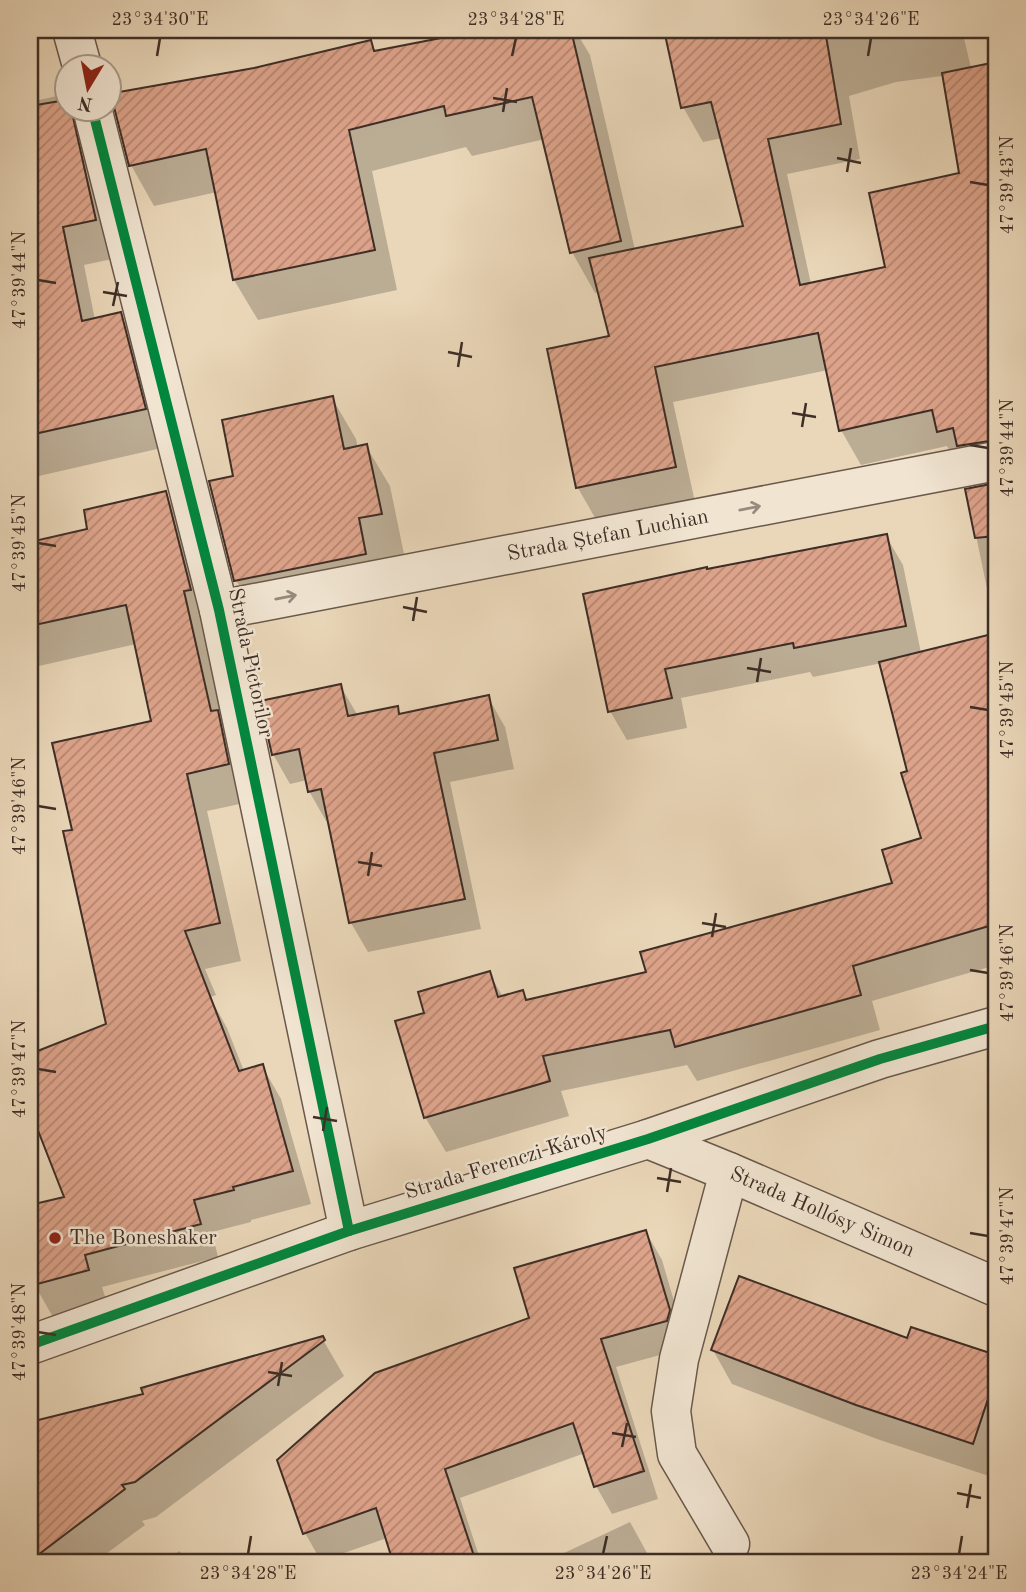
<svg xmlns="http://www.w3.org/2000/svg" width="1026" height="1592" viewBox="0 0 1026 1592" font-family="'Old Standard TT',serif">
	<defs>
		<pattern id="building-hatch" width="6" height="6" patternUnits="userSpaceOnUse" patternTransform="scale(1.75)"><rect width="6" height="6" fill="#dda38a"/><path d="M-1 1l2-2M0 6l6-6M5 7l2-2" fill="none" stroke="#b58571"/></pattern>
	</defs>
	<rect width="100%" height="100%" fill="#ead7b9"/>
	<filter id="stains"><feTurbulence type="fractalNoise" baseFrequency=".00286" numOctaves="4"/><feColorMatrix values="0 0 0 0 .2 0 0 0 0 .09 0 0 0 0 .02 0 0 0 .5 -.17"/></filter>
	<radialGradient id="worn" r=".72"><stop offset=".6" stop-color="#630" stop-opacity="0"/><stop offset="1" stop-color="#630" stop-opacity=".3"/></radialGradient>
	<!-- shadow -->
	<g fill="#0003">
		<path d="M 491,30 L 575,30 L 590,55 L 635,250 L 745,227 L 722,138 L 703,142 L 683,107 L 666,30 L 962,30 L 972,72 L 896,82 L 849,96 L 860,159 L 787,174 L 811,284 L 887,268 L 985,170 L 996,189 L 996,477 L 958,466 L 947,446 L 861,465 L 841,430 L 828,370 L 673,402 L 695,502 L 598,523 L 578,488 L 549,350 L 611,337 L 599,292 L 595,293 L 572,252 L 545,139 L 472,156 L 466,147 L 372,171 L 397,290 L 258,320 L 234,280 L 217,192 L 154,206 L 131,165 L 255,70 L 370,42 L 377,53 Z"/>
		<path d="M 66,94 L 66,108 L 78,108 L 117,258 L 84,265 L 95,320 L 120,314 L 142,352 L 166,447 L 30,478 L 30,102 Z"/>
		<path d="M 332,398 L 356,439 L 358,448 L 366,446 L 390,486 L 404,554 L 381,559 L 388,594 L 259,621 L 236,580 L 235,477 Z"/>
		<path d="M 996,485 L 996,633 L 967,491 Z"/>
		<path d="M 165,493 L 187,531 L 249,802 L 207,811 L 241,961 L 205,969 L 216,995 L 210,997 L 227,1028 L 244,1071 L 262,1066 L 281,1099 L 311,1204 L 251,1220 L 251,1222 L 212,1232 L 218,1257 L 102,1287 L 107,1303 L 53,1317 L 34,1284 L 30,1266 L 30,1207 L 67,1198 L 30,1106 L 30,1084 L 182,1009 L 74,831 L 153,722 L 136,644 L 30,668 L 30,544 L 89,530 Z"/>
		<path d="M 886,536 L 903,565 L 921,653 L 996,635 L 996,965 L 872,1001 L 880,1030 L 697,1081 L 687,1065 L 561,1091 L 569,1116 L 446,1152 L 425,1117 L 427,1014 L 489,973 L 503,997 L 522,992 L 528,1002 L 648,973 L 894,884 L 923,839 L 909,772 L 882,663 L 813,677 L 810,672 L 681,698 L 687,728 L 627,740 L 610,711 L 585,595 Z"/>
		<path d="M 340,685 L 358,716 L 397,708 L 401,715 L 488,697 L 505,727 L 514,769 L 450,782 L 481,929 L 368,952 L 351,923 L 329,820 L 326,821 L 309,791 L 307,780 L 290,784 L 273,754 Z"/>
		<path d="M 646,1232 L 662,1260 L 685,1339 L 682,1349 L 616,1367 L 658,1499 L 612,1514 L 596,1486 L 585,1453 L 460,1498 L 481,1562 L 395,1562 L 387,1538 L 321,1561 L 305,1533 L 531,1319 Z"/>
		<path d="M 912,1329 L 996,1357 L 996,1466 L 992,1477 L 877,1439 L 732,1384 L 713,1350 L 908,1340 Z"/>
		<path d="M 322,1338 L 344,1376 L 156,1517 L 142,1521 L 145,1525 L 95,1562 L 30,1562 L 30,1424 L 145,1395 Z"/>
		<path d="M 630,1522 L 652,1562 L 545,1562 Z"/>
		<path d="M 179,1551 L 190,1562 L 166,1562 Z"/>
	</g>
	<!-- building -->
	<g fill="url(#building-hatch)" stroke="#3e2e26" stroke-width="2">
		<path d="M 482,30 L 571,30 L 621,241 L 570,253 L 532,97 L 446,116 L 444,106 L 349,130 L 375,250 L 233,280 L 206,149 L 129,166 L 113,103 L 108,94 L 254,68 L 371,40 L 374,51 Z"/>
		<path d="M 664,30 L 825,30 L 841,124 L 768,139 L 800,285 L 885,267 L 869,193 L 959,173 L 942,73 L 996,62 L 996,440 L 957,446 L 953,428 L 937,432 L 932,410 L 839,431 L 818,333 L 655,367 L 676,467 L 576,488 L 547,349 L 609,336 L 589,258 L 743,226 L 711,102 L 681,108 Z"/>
		<path d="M 66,100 L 66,108 L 71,108 L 96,220 L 63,227 L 82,321 L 121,312 L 146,409 L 30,435 L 30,106 Z"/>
		<path d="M 333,396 L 344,449 L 367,444 L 382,514 L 359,518 L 366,554 L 234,581 L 209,481 L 233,476 L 222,420 Z"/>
		<path d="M 996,483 L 996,536 L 975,538 L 965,489 Z"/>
		<path d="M 166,491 L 191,590 L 184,591 L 211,711 L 218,710 L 229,764 L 187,774 L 220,923 L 185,931 L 239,1071 L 263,1064 L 293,1171 L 233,1187 L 234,1190 L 194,1200 L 201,1224 L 85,1255 L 89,1270 L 30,1286 L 30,1205 L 64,1197 L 30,1110 L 30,1054 L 106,1024 L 63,831 L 72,830 L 52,743 L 151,721 L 126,605 L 30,626 L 30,542 L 87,529 L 84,510 Z"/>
		<path d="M 887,534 L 906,626 L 794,648 L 793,643 L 665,669 L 672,698 L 608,712 L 583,594 L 707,567 L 707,569 Z"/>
		<path d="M 996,633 L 996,924 L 853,966 L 861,995 L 675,1047 L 670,1030 L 543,1056 L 550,1081 L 424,1118 L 395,1021 L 424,1013 L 418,992 L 490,971 L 498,997 L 523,990 L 526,1000 L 646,972 L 640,952 L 892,883 L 882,850 L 921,838 L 901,773 L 907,771 L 879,662 Z"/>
		<path d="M 341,684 L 348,716 L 398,706 L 399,714 L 489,695 L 498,740 L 434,753 L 465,899 L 349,923 L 321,789 L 308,792 L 299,749 L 272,755 L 260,701 Z"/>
		<path d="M 646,1230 L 670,1310 L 667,1321 L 601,1339 L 644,1471 L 594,1487 L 573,1423 L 445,1469 L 476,1562 L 393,1562 L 376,1508 L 303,1534 L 277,1460 L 375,1373 L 529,1318 L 514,1268 Z"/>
		<path d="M 739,1276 L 907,1338 L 911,1327 L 996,1355 L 996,1375 L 973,1444 L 856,1405 L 711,1350 Z"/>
		<path d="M 323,1336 L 325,1340 L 135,1482 L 122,1485 L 125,1489 L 30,1561 L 30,1422 L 143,1394 L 141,1388 Z"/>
	</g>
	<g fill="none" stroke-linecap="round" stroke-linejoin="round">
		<!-- minor casing -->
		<g stroke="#69584b" stroke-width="41">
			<g id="minor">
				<path d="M 72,30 L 82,66"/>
				<path d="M 92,108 L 219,610 L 349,1231"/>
				<path id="s1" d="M 219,610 L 996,461"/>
				<path id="s2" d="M 648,1139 L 729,1172 L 996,1287"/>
				<path d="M 729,1172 L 679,1359 L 671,1411 L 677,1454 L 730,1544"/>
				<path d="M 30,1345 L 349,1231 L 648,1139 L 880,1059 L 996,1026"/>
			</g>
		</g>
		<!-- minor -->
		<use href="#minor" stroke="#f1e5d2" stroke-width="38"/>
		<!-- cycleway casing -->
		<g stroke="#f1e5d2" stroke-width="15">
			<g id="cycleway">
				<path d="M 92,108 L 219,610 L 349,1231"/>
				<path d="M 30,1345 L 349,1231 L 648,1139 L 880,1059 L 996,1026"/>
			</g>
		</g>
		<!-- cycleway -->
		<use href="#cycleway" stroke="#00873e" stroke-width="10"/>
	</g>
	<!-- one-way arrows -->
	<defs><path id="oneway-shaft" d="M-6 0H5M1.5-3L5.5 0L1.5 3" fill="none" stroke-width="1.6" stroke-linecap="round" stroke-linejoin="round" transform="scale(1.75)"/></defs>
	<g stroke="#988a7c">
		<use href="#oneway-shaft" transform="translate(750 508) rotate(-11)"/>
		<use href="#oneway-shaft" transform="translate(286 597) rotate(-11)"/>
	</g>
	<!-- ticks -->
	<path fill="none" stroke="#3e2e26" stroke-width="2.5" d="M 157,56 L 160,38M 512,56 L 516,38M 868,56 L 871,38M 493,98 L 517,102M 503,112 L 507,88M 837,158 L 861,163M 847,172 L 851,148M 970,182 L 988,185M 38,280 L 56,283M 103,292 L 127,296M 113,306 L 118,282M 448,352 L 472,357M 458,367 L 462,342M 792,413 L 816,417M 802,427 L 806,403M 970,445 L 988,448M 38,543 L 56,546M 403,607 L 427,612M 413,621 L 417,597M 747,668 L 771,672M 757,682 L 761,658M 970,707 L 988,710M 38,806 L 56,809M 358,862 L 382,866M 368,876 L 372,852M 702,923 L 726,927M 712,937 L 716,913M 970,970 L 988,973M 38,1069 L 56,1072M 313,1117 L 337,1121M 323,1131 L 327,1107M 657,1178 L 681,1182M 667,1192 L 671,1168M 970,1233 L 988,1236M 38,1332 L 56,1335M 268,1372 L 292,1376M 278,1386 L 282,1362M 612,1433 L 636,1437M 622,1447 L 627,1423M 957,1493 L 981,1498M 967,1508 L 971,1484M 248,1554 L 251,1536M 603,1554 L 607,1536M 959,1554 L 962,1536"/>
	<!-- markers -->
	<circle fill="#8f2418" stroke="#f1e5d2" stroke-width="2.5" cx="55" cy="1238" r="7"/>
	<g text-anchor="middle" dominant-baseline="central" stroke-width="5" stroke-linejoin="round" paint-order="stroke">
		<!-- street labels -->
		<g font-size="21" fill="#3e2e26" stroke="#f1e5d2">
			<text stroke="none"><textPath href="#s1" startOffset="396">Strada Ștefan Luchian</textPath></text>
			<text transform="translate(250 663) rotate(78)">Strada Pictorilor</text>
			<text transform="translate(506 1163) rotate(-17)">Strada Ferenczi Károly</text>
			<text stroke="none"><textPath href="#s2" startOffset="189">Strada Hollósy Simon</textPath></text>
		</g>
		<!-- poi labels -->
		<g font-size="21" fill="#3e2e26" stroke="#f1e5d2" text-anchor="start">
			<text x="69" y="1238">The Boneshaker</text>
		</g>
	</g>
	<!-- margin -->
	<rect width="1026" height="1592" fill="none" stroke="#ead7b9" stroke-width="77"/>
	<!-- north arrow -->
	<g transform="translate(88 88) rotate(190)"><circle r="33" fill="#f1e5d2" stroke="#a99c8d" stroke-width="2"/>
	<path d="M0-5L12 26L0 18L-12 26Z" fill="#8f2418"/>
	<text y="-10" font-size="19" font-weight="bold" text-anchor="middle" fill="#3e2e26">N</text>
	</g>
	<rect x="38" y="38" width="950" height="1516" fill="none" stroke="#3e2e26" stroke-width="2.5"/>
	<g font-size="18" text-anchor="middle" fill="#3e2e26">
		<text x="160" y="25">23°34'30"E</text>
		<text x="516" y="25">23°34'28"E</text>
		<text x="871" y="25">23°34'26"E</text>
		<text transform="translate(1007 185) rotate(-90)" y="6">47°39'43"N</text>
		<text transform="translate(19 280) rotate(-90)" y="6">47°39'44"N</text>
		<text transform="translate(1007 448) rotate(-90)" y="6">47°39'44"N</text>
		<text transform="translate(19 543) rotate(-90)" y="6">47°39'45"N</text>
		<text transform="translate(1007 710) rotate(-90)" y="6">47°39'45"N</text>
		<text transform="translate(19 806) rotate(-90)" y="6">47°39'46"N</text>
		<text transform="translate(1007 973) rotate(-90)" y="6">47°39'46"N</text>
		<text transform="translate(19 1069) rotate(-90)" y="6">47°39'47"N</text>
		<text transform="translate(1007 1236) rotate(-90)" y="6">47°39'47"N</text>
		<text transform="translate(19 1332) rotate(-90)" y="6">47°39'48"N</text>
		<text x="248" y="1579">23°34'28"E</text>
		<text x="603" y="1579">23°34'26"E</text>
		<text x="959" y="1579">23°34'24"E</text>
	</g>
	<rect width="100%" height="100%" filter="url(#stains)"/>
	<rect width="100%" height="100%" fill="url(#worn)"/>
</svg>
